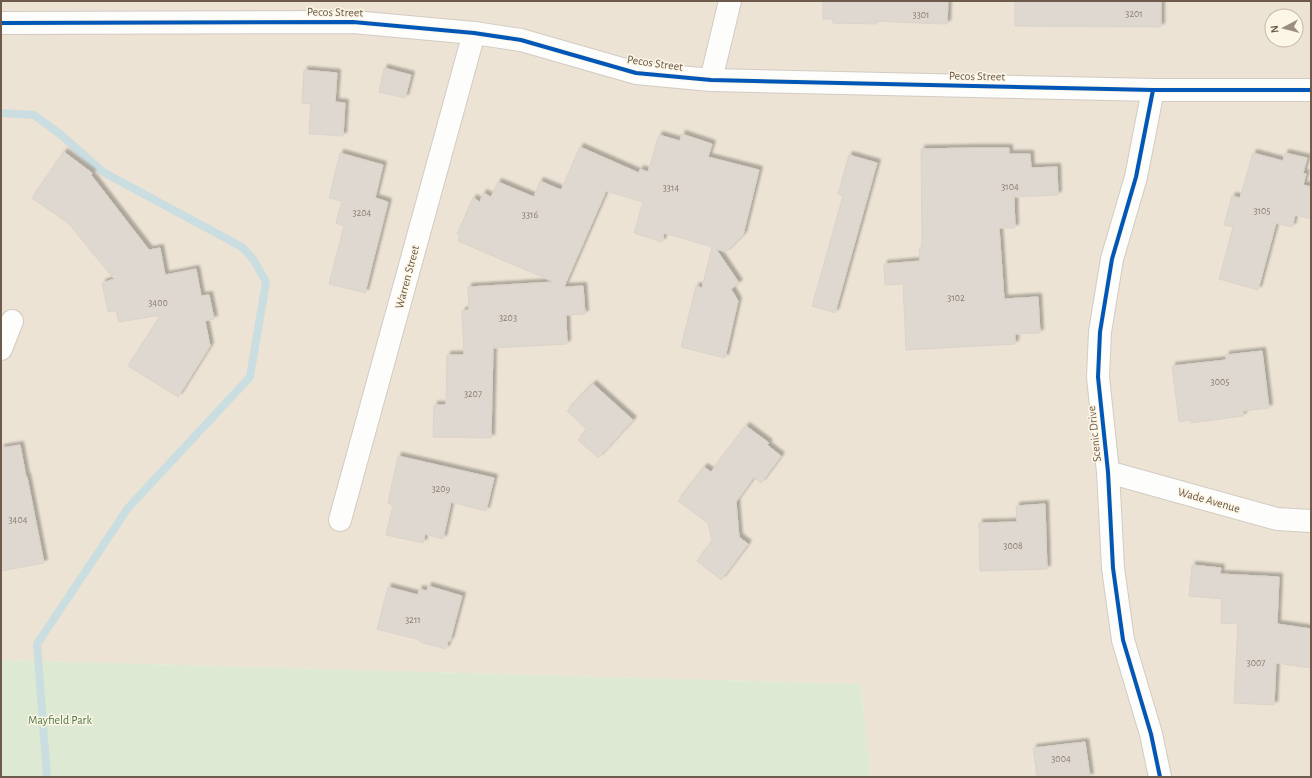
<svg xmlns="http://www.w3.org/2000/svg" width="1312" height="778" viewBox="0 0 1312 778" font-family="'Alegreya Sans',sans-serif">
	<defs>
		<filter id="shadow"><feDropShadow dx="3.5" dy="-3.5" stdDeviation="1" flood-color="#0004"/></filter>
	</defs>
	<rect width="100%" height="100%" fill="#f3f0e7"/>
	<!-- residential -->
	<path fill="#ece3d4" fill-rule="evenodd" d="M 1,1 L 1311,1 L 1311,777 L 871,777 L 861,684 L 1,660 ZM 1272,16 L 1296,16 L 1296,40 L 1272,40 Z"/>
	<!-- green -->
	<path fill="#dee9d3" d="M 1,660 L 861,684 L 871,777 L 1,777 Z"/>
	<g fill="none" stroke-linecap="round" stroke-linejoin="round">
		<!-- stream -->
		<path stroke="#cadee1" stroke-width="8" d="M 1,113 L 34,115 L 60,134 L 103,172 L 242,247 L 253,259 L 266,282 L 250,377 L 128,508 L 37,644 L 47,777"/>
	</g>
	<!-- building -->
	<g fill="#dfd8d0" stroke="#dbd3ca" filter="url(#shadow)">
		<path d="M 823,1 L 948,1 L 947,24 L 918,23 L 918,22 L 917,23 L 876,21 L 876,24 L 833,23 L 833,19 L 823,19 Z"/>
		<path d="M 1015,1 L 1161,1 L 1161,27 L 1015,26 Z"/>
		<path d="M 384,68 L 411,75 L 405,98 L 379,92 Z"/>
		<path d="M 304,70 L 337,73 L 335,102 L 345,103 L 343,136 L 309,134 L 311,104 L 302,103 Z"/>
		<path d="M 682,134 L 712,144 L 708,157 L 759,170 L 743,235 L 726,252 L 716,249 L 739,283 L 731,289 L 738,301 L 725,358 L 681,347 L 696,286 L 702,288 L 712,247 L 664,233 L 662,242 L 634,233 L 643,202 L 606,191 L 564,287 L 583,286 L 585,314 L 566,315 L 567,344 L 493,348 L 491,438 L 433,437 L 434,405 L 446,405 L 447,355 L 464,355 L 462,311 L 469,310 L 468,287 L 554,282 L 458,241 L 460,235 L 457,234 L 473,198 L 480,202 L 483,193 L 491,197 L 498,182 L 534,197 L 540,181 L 561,190 L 580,147 L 639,173 L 640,169 L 648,172 L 659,135 L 680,141 Z"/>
		<path d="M 970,148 L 1009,148 L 1009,154 L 1030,154 L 1031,168 L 1057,167 L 1058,195 L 1014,197 L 1015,228 L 999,228 L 1004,299 L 1038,297 L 1040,333 L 1015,334 L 1015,344 L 906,350 L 903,284 L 885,285 L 884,264 L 920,261 L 919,249 L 922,248 L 921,149 Z"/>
		<path d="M 64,152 L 92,173 L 91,175 L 149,250 L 160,248 L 165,275 L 196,269 L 201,296 L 209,295 L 214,319 L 205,321 L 210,346 L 178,397 L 128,366 L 161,315 L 119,322 L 116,311 L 108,312 L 102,283 L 114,279 L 68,223 L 32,198 Z"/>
		<path d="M 340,153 L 383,165 L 375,198 L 388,202 L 365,293 L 329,284 L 344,226 L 336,223 L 342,201 L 329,198 Z"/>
		<path d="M 1253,153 L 1283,161 L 1285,153 L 1307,158 L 1303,173 L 1306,174 L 1303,185 L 1311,187 L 1311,219 L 1295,215 L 1292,227 L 1276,223 L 1258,290 L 1219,279 L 1233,227 L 1224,225 L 1232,196 L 1240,198 Z"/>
		<path d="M 849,155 L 877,163 L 835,313 L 812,306 L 843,196 L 838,194 Z"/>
		<path d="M 1262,351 L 1269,408 L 1243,411 L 1243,416 L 1191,423 L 1190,420 L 1179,422 L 1172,366 L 1226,360 L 1226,355 Z"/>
		<path d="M 593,384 L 633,420 L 598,458 L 578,440 L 587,430 L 567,411 Z"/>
		<path d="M 746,426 L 769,443 L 767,445 L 781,456 L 761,483 L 754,477 L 736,502 L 739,537 L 748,544 L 721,580 L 697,561 L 712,542 L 708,523 L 678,501 L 704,467 L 711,472 Z"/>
		<path d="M 20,445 L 26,477 L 27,477 L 44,563 L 1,571 L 1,448 Z"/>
		<path d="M 398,456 L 494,478 L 486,511 L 451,502 L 443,539 L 425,534 L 423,543 L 386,535 L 393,505 L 388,503 Z"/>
		<path d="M 1045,504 L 1047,569 L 980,571 L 979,523 L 1017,522 L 1016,506 Z"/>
		<path d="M 1192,565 L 1221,568 L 1220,574 L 1279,577 L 1277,624 L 1311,629 L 1311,668 L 1276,663 L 1274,705 L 1234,703 L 1238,624 L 1221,623 L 1222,599 L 1189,596 Z"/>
		<path d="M 428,586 L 462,596 L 450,641 L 448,641 L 446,649 L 420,642 L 420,640 L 377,629 L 388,587 L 418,595 L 419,589 L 427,591 Z"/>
		<path d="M 1085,742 L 1090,777 L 1037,777 L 1033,748 Z"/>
	</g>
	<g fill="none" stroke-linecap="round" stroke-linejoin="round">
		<!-- minor casing -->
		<g stroke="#d2cbc3" stroke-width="24">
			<g id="minor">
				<path d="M 1,23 L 353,22 L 474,33 L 521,40 L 636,73 L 711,80 L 1153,90 L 1311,90"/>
				<path d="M 711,80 L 730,1"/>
				<path d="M 1153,90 L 1136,177 L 1112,259 L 1100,332 L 1098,377 L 1108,472 L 1113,568 L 1123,640 L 1151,734 L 1160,777"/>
				<path d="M 1,349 L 12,321"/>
				<path d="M 1108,472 L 1277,519 L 1311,521"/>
				<path d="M 340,520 L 474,33"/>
			</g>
		</g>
		<!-- minor -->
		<use href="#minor" stroke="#fdfdfb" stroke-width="22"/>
		<!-- cycleway casing -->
		<g stroke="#fcf6e6" stroke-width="6">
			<g id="cycleway">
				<path d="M 1,23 L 353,22 L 474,33 L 521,40 L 636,73 L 711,80 L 1153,90 L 1311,90"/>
				<path d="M 1153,90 L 1136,177 L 1112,259 L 1100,332 L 1098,377 L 1108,472 L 1113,568 L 1123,640 L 1151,734 L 1160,777"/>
			</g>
		</g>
		<!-- cycleway -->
		<use href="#cycleway" stroke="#0057b8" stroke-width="4"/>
	</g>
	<g text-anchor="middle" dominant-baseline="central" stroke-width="3" stroke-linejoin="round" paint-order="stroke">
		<!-- number labels -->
		<g font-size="10" fill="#8b7c6e">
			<text x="1134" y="14">3201</text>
			<text x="921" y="15">3301</text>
			<text x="1010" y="187">3104</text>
			<text x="671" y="188">3314</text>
			<text x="1262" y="211">3105</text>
			<text x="362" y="213">3204</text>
			<text x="530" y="215">3316</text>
			<text x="956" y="298">3102</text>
			<text x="158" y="303">3400</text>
			<text x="508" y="318">3203</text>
			<text x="1220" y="382">3005</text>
			<text x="473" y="394">3207</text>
			<text x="441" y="489">3209</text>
			<text x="18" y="520">3404</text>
			<text x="1013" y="546">3008</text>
			<text x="413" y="620">3211</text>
			<text x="1256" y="663">3007</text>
			<text x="1061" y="759">3004</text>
		</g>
		<!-- street labels -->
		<g font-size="12" fill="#6d5a4b" stroke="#fcf6e6">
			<text transform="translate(335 12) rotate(1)">Pecos Street</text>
			<text transform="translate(655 63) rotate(8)">Pecos Street</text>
			<text transform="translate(977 76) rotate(1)">Pecos Street</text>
			<text transform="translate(407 277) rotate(-75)">Warren Street</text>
			<text transform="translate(1094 434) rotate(-96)">Scenic Drive</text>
			<text transform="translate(1209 500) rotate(16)">Wade Avenue</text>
		</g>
		<!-- park labels -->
		<g font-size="12" fill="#527748" stroke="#fcf6e6">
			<text x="60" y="720">Mayfield Park</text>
		</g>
	</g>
	<!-- border -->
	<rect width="1312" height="778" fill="none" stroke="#6d5a4b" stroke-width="4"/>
	<!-- north arrow -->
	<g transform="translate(1284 28) rotate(263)"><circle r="19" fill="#fcf6e6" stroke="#c3b8a8"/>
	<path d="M0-3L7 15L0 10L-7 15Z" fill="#9c8e82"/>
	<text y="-6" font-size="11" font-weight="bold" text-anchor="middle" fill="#6d5a4b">N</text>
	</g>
</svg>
